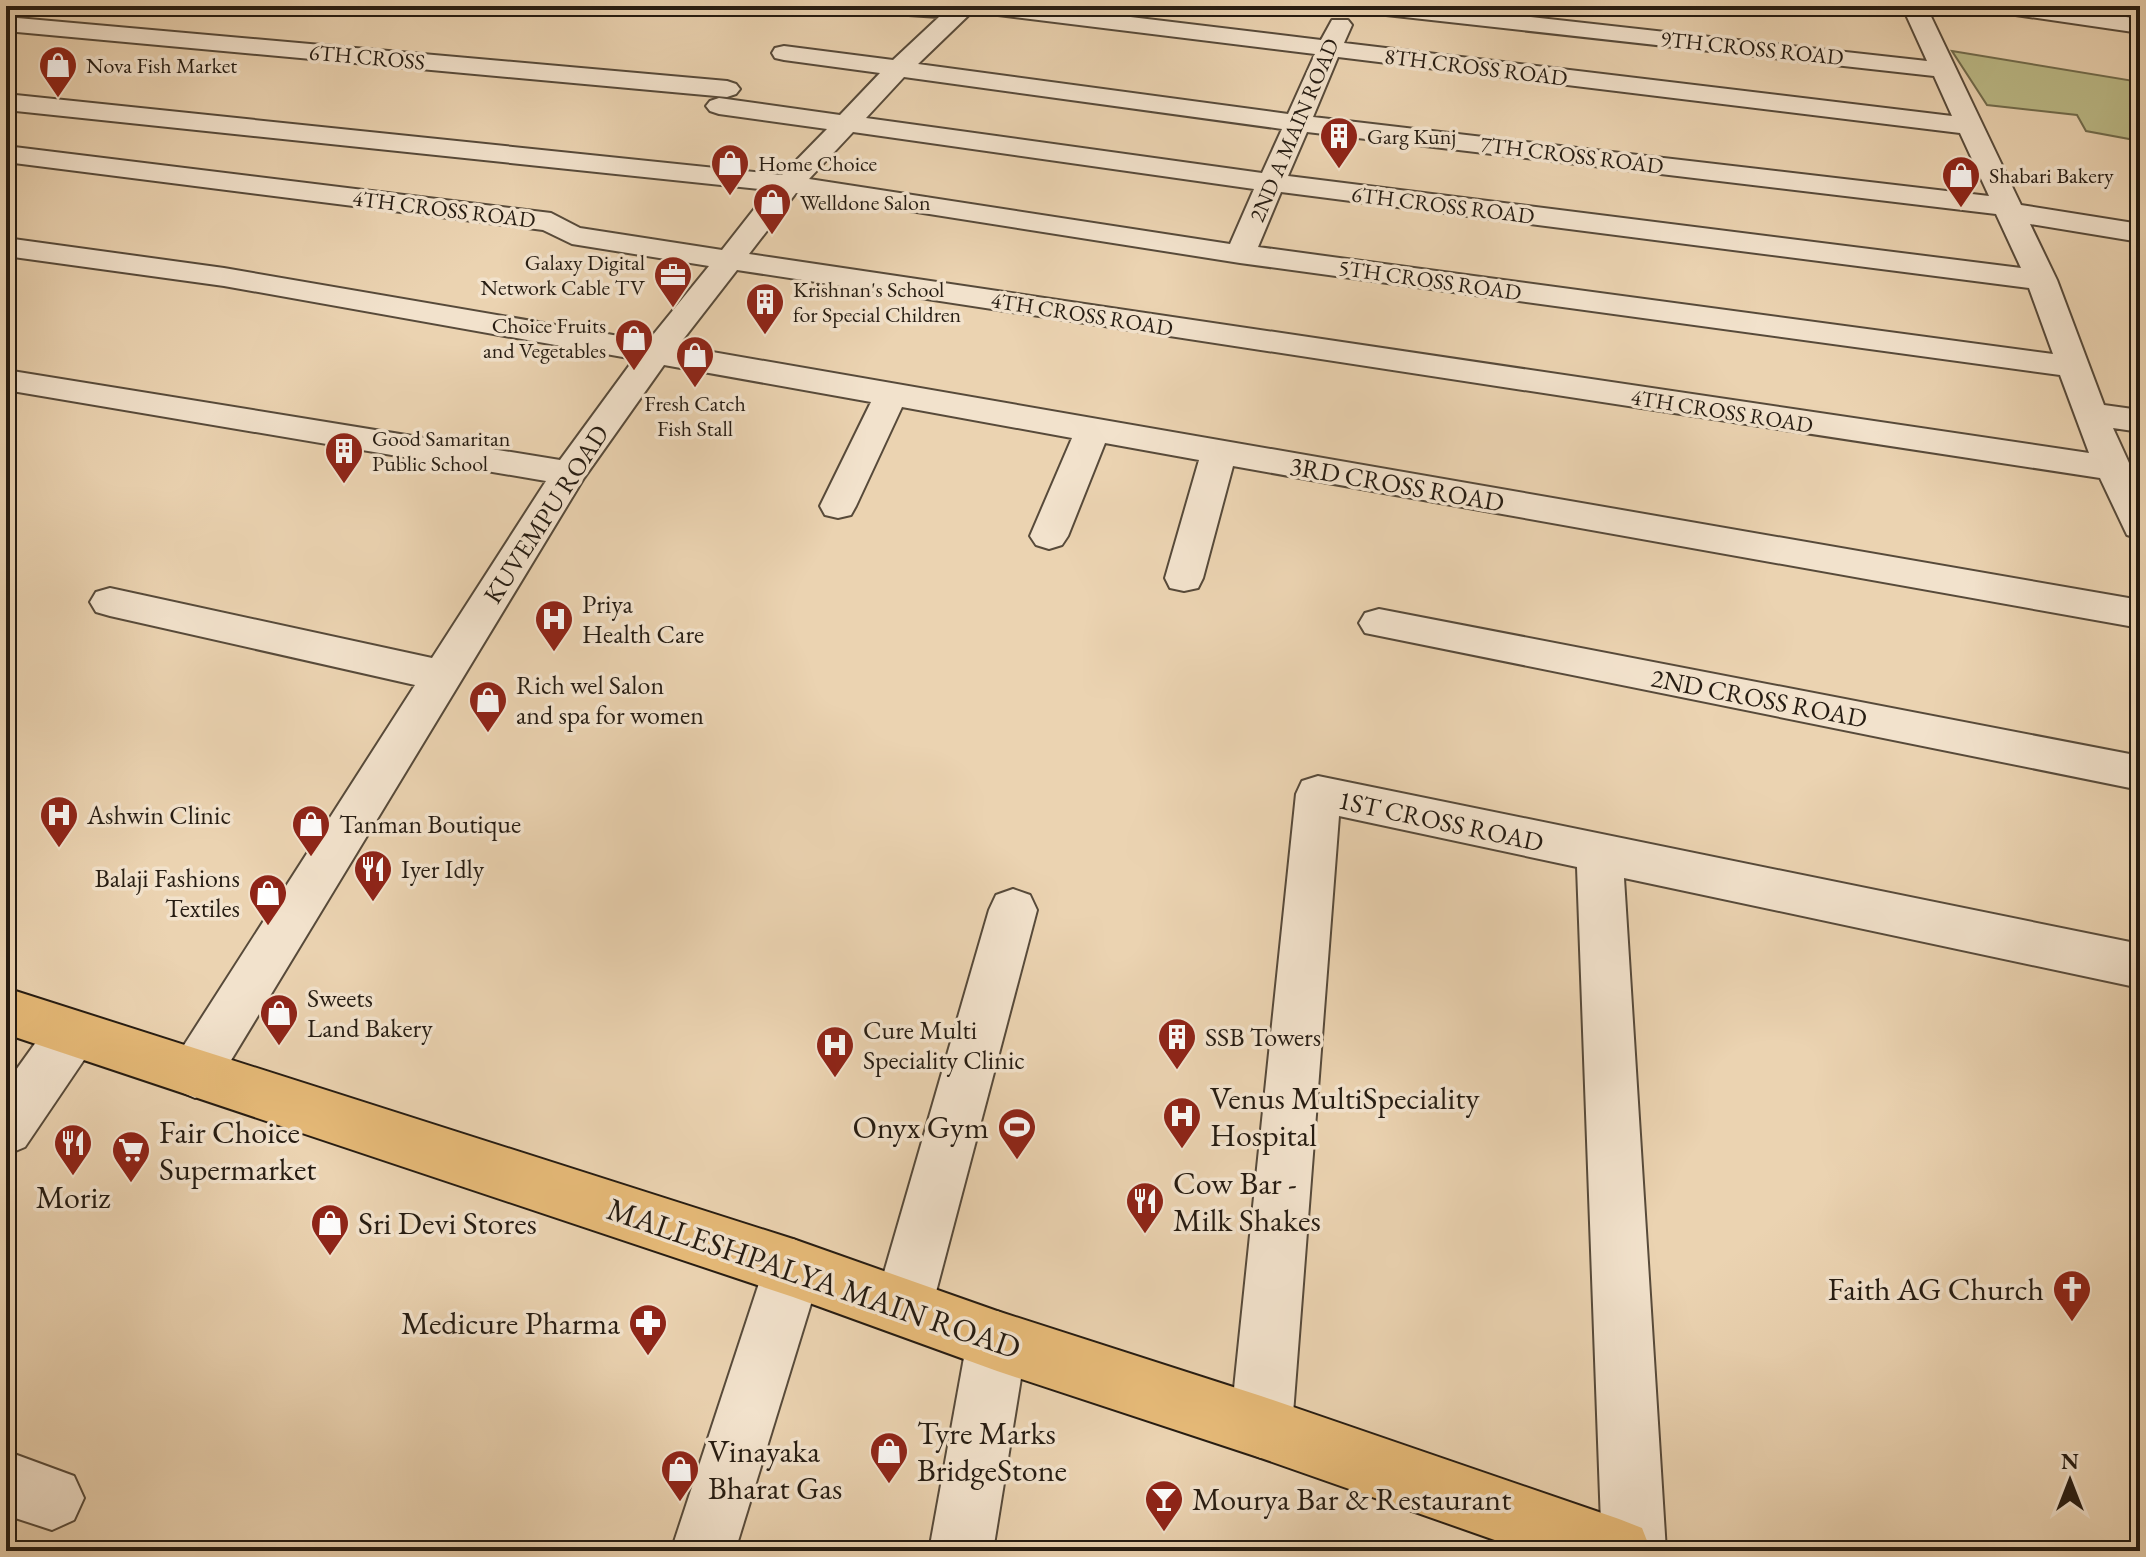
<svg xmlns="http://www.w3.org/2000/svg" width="2146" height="1557" viewBox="0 0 2146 1557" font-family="'EB Garamond',serif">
	<rect width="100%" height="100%" fill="#ebd3b1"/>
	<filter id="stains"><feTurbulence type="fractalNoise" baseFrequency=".0025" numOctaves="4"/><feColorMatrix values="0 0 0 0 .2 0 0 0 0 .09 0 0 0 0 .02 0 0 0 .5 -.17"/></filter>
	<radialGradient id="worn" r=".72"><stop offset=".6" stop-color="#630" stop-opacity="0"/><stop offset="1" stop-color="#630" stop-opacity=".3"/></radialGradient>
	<!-- green -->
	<path fill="#bcbb88" stroke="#716c4d" stroke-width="2" d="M 1952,51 L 2140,82 L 2140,141 L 2086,131 L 2077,115 L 1987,105 Z"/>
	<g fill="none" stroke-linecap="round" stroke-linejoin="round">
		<!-- minor casing -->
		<g stroke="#574a3a" stroke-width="4">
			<g id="minor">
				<path d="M 866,6 L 1039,6 L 1321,40 L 1332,20 L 1348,20 L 1352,25 L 1344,43 L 1952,116 L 1934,76 L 1368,13 L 1360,11 L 1356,6 L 1431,6 L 1927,61 L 1902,6 L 1926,6 L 2021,205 L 2140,224 L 2140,242 L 2030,224 L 2057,280 L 2104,405 L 2140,410 L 2140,432 L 2113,428 L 2140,487 L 2140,539 L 2127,535 L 2100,478 L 737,270 L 678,346 L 2140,600 L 2140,628 L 1233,466 L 1203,578 L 1198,588 L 1184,591 L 1170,588 L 1165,578 L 1199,460 L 1105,443 L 1068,536 L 1062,545 L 1049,549 L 1036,545 L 1030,536 L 1072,438 L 902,407 L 856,506 L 851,515 L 838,518 L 825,515 L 820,506 L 871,402 L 664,365 L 584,478 L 213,1090 L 195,1098 L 177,1090 L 169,1073 L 177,1056 L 415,685 L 110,616 L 96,612 L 90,602 L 96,592 L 110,588 L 432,658 L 546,481 L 6,390 L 6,370 L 560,460 L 634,359 L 224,286 L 6,256 L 6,238 L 224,268 L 648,341 L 709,266 L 572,244 L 543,230 L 6,162 L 6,146 L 551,213 L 580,228 L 722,250 L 769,190 L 6,110 L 6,94 L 782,175 L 827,129 L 719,114 L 710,111 L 706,106 L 710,101 L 719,98 L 840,115 L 880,73 L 784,60 L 775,58 L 772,53 L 775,48 L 784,46 L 893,60 L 939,17 L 878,13 L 870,11 ZM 974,10 L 982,13 L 1315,54 L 1288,114 L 918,64 ZM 1338,57 L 1960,133 L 1989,196 L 1313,117 ZM 904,77 L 1282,129 L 1262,173 L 866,118 ZM 853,132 L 1254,189 L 1230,244 L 809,179 ZM 1307,132 L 1996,214 L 2021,268 L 1288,176 ZM 1281,192 L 2029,288 L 2053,354 L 1258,247 ZM 796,193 L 1240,263 L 2060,375 L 2089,453 L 749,254 Z"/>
				<path d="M 1990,6 L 2050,6 L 2140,19 L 2140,33 L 2002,13 L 1994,11 Z"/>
				<path d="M 6,17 L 727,81 L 736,84 L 740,89 L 736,94 L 727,97 L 6,31 Z"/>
				<path d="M 1379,609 L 2140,756 L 2140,790 L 1365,633 L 1359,623 L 1365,613 Z"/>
				<path d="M 1318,776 L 2140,944 L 2140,988 L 1624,878 L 1666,1551 L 1602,1551 L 1577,867 L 1339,816 L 1292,1427 L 1283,1449 L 1261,1458 L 1239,1449 L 1230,1427 L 1296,794 L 1302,781 Z"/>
				<path d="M 1013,889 L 1030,895 L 1037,910 L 932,1307 L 924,1328 L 903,1336 L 882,1328 L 874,1307 L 989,910 L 996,895 Z"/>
				<path d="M 72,1010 L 90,1017 L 97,1034 L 90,1051 L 25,1147 L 6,1155 L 6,1084 L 54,1017 Z"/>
				<path d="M 793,1239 L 813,1248 L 822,1268 L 735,1551 L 671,1551 L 764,1268 L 773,1248 Z"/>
				<path d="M 997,1311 L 1018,1320 L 1027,1341 L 993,1551 L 929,1551 L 967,1341 L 976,1320 Z"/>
				<path d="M 6,1451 L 74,1476 L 84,1498 L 74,1520 L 52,1530 L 6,1515 Z"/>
			</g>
		</g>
		<!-- major casing -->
		<g stroke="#261c12" stroke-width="4">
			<path id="major" d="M 6,988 L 793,1239 L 997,1311 L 1261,1396 L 1619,1519 L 1642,1528 L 1651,1551 L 1526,1551 L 1261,1458 L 997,1371 L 793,1297 L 6,1034 Z"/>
		</g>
		<!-- minor -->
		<use href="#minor" fill="#f2e2cc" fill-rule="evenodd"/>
		<!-- major -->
		<use href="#major" fill="#e6ba78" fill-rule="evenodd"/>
	</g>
	<!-- icons -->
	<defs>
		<g id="shop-pin" transform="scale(2)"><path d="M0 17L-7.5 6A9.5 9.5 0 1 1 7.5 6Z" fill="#8f2418" stroke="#f2e2cc"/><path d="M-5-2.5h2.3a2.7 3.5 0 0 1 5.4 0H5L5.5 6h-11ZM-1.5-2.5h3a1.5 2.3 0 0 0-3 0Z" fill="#fff"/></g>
		<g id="building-pin" transform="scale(2)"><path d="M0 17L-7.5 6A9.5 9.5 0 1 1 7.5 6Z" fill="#8f2418" stroke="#f2e2cc"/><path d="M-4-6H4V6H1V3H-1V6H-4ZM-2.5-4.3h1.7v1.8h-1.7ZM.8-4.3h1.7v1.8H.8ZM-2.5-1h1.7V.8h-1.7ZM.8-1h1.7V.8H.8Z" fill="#fff"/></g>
		<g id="office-pin" transform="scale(2)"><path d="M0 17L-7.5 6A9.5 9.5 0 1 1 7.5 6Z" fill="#8f2418" stroke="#f2e2cc"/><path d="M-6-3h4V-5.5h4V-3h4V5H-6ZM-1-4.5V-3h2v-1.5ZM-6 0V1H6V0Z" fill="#fff"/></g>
		<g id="hospital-pin" transform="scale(2)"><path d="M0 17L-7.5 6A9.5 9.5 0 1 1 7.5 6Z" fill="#8f2418" stroke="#f2e2cc"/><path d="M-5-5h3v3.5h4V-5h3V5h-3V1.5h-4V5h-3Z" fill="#fff"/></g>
		<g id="restaurant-pin" transform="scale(2)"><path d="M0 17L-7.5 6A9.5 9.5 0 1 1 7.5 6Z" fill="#8f2418" stroke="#f2e2cc"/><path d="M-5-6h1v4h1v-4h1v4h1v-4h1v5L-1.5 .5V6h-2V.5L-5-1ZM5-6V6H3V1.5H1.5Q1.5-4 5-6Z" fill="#fff"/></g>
		<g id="stadium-pin" transform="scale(2)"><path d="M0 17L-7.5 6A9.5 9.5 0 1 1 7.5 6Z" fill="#8f2418" stroke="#f2e2cc"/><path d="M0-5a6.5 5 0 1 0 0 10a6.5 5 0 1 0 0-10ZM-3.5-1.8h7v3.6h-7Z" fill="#fff"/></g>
		<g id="supermarket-pin" transform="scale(2)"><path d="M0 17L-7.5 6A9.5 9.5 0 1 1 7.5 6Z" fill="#8f2418" stroke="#f2e2cc"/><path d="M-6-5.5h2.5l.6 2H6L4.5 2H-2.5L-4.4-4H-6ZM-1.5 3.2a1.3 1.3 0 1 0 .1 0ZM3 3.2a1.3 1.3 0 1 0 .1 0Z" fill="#fff"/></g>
		<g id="church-pin" transform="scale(2)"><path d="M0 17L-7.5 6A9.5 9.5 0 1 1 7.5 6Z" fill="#8f2418" stroke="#f2e2cc"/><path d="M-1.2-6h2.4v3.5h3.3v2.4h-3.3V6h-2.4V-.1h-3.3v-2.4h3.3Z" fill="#fff"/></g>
		<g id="pharmacy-pin" transform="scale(2)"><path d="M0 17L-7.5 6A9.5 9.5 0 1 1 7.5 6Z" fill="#8f2418" stroke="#f2e2cc"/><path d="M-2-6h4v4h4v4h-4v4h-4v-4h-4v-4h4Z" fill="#fff"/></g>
		<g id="bar-pin" transform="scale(2)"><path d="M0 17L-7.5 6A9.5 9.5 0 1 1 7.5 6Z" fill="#8f2418" stroke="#f2e2cc"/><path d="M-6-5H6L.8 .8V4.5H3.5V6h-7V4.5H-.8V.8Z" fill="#fff"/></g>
	</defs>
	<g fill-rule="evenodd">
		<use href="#shop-pin" x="58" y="65"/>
		<use href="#building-pin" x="1339" y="136"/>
		<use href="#shop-pin" x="730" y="163"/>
		<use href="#shop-pin" x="1961" y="175"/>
		<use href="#shop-pin" x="772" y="202"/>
		<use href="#office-pin" x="673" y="275"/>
		<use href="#building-pin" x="765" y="302"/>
		<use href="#shop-pin" x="634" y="338"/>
		<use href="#shop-pin" x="695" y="355"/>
		<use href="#building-pin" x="344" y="451"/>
		<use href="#hospital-pin" x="554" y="619"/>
		<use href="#shop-pin" x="488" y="700"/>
		<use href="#hospital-pin" x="59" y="815"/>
		<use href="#shop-pin" x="311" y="824"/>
		<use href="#restaurant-pin" x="373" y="869"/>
		<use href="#shop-pin" x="268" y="893"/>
		<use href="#shop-pin" x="279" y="1013"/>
		<use href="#building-pin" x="1177" y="1037"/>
		<use href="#hospital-pin" x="835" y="1045"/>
		<use href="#hospital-pin" x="1182" y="1116"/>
		<use href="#stadium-pin" x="1017" y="1127"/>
		<use href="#restaurant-pin" x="73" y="1143"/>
		<use href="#supermarket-pin" x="131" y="1150"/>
		<use href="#restaurant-pin" x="1145" y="1201"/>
		<use href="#shop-pin" x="330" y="1223"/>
		<use href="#church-pin" x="2072" y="1289"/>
		<use href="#pharmacy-pin" x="648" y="1323"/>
		<use href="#shop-pin" x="889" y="1451"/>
		<use href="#shop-pin" x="680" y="1469"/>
		<use href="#bar-pin" x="1164" y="1499"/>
	</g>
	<g text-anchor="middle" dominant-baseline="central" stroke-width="7" stroke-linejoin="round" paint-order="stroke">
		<!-- far-street labels -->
		<g font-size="22" fill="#261c12" stroke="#f2e2cc">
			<text transform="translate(1752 48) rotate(6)">9TH CROSS ROAD</text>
			<text transform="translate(367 57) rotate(5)">6TH CROSS</text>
			<text transform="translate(1476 67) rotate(7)">8TH CROSS ROAD</text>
			<text transform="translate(1294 130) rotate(-67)">2ND A MAIN ROAD</text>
			<text transform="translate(1572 155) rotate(7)">7TH CROSS ROAD</text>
			<text transform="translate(1443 205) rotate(7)">6TH CROSS ROAD</text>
			<text transform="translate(444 209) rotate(7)">4TH CROSS ROAD</text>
			<text transform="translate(1430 280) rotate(8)">5TH CROSS ROAD</text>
			<text transform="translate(1082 314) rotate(9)">4TH CROSS ROAD</text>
			<text transform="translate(1722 411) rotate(9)">4TH CROSS ROAD</text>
		</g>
		<!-- far-poi labels -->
		<g font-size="22" fill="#261c12" stroke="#f2e2cc" text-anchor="start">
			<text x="86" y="65">Nova Fish Market</text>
			<text x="1367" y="136">Garg Kunj</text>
			<text x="758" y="163">Home Choice</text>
			<text x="1989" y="175">Shabari Bakery</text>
			<text x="800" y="202">Welldone Salon</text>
			<text x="645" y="262" text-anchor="end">Galaxy Digital<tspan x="645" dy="25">Network Cable TV</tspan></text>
			<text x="793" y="289">Krishnan's School<tspan x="793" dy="25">for Special Children</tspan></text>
			<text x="606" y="325" text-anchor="end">Choice Fruits<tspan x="606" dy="25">and Vegetables</tspan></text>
			<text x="695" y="403" text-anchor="middle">Fresh Catch<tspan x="695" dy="25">Fish Stall</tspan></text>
			<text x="372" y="438">Good Samaritan<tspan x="372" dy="25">Public School</tspan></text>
		</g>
		<!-- street labels -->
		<g font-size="26" fill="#261c12" stroke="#f2e2cc">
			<text transform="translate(1397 484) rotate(10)">3RD CROSS ROAD</text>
			<text transform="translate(546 514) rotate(-57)">KUVEMPU ROAD</text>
			<text transform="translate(1759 698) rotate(11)">2ND CROSS ROAD</text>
			<text transform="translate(1441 821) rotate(12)">1ST CROSS ROAD</text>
		</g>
		<!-- poi labels -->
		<g font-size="26" fill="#261c12" stroke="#f2e2cc" text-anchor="start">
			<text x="582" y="604">Priya<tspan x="582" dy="30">Health Care</tspan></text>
			<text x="516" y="685">Rich wel Salon<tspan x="516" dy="30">and spa for women</tspan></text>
			<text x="87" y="815">Ashwin Clinic</text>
			<text x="339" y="824">Tanman Boutique</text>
			<text x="401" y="869">Iyer Idly</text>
			<text x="240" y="878" text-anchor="end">Balaji Fashions<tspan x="240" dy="30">Textiles</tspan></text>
			<text x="307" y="998">Sweets<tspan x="307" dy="30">Land Bakery</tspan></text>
			<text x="863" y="1030">Cure Multi<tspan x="863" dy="30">Speciality Clinic</tspan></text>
			<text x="1205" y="1037">SSB Towers</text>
		</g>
		<!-- near-poi labels -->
		<g font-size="32" fill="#261c12" stroke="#f2e2cc" text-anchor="start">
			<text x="1210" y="1098">Venus MultiSpeciality<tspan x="1210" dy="37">Hospital</tspan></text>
			<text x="989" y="1127" text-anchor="end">Onyx Gym</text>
			<text x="159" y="1132">Fair Choice<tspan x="159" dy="37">Supermarket</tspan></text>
			<text x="1173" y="1183">Cow Bar -<tspan x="1173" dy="37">Milk Shakes</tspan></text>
			<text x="73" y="1197" text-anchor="middle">Moriz</text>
			<text x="358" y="1223">Sri Devi Stores</text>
			<text x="2044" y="1289" text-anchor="end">Faith AG Church</text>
			<text x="620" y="1323" text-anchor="end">Medicure Pharma</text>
			<text x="917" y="1433">Tyre Marks<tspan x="917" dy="37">BridgeStone</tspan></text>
			<text x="708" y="1451">Vinayaka<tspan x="708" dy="37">Bharat Gas</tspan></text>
			<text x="1192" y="1499">Mourya Bar &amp; Restaurant</text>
		</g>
		<!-- near-street labels -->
		<g font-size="32" fill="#261c12" stroke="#f2e2cc">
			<text transform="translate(814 1278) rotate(19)">MALLESHPALYA MAIN ROAD</text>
		</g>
	</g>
	<!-- margin -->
	<rect width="2146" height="1557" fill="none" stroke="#ebd3b1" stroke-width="32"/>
	<rect x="8" y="8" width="2130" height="1541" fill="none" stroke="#261c12" stroke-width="4"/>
	<rect x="16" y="16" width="2114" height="1525" fill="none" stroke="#261c12" stroke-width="2"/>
	<!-- north arrow -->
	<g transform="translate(2070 1481)" stroke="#f2e2cc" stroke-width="6" paint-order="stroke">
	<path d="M0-6L14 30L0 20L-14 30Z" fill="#261c12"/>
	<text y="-12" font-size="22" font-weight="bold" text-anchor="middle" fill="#261c12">N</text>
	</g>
	<rect width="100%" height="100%" filter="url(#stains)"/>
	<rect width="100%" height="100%" fill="url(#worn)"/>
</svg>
